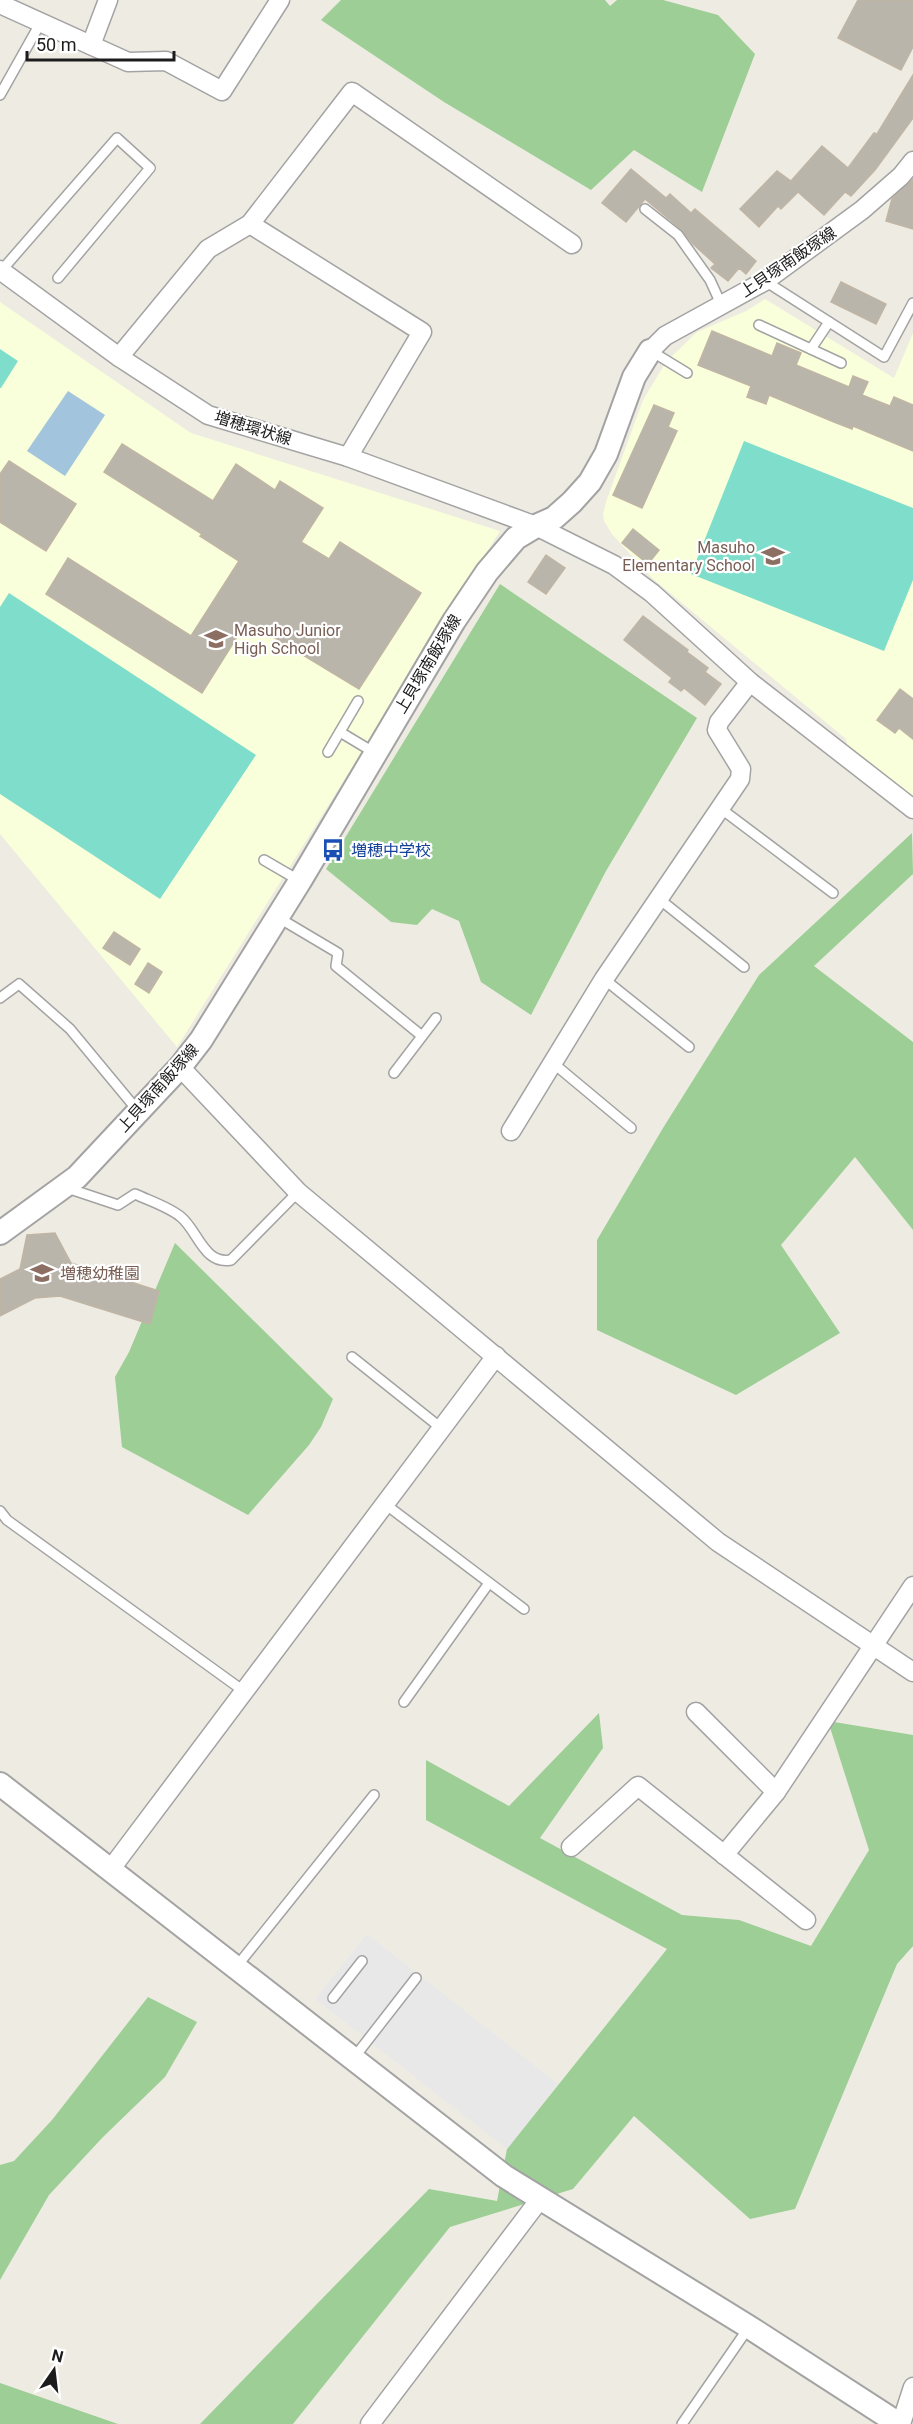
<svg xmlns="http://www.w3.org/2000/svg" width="913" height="2424" viewBox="0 0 913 2424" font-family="Roboto,'Noto Sans JP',sans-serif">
	<rect width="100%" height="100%" fill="#eeece2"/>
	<!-- education -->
	<g fill="#f8ffda">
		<path d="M 765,299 L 894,378 L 913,333 L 913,796 L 847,745 L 846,739 L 653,579 L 612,534 L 604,521 L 603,514 L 607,499 L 643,400 L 666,362 L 697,332 L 746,311 Z"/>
		<path d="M 0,302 L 191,433 L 500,531 L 177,1047 L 0,834 Z"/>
	</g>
	<!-- forest -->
	<g fill="#9cce96">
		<path d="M 341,0 L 605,0 L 610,6 L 617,0 L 663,0 L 718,15 L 755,54 L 702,192 L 634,150 L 591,190 L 444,102 L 321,20 Z"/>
		<path d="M 500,584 L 697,718 L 606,871 L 531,1015 L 481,982 L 459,921 L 432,909 L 417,925 L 391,922 L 326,869 Z"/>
		<path d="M 912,833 L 913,874 L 814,966 L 913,1042 L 913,1230 L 855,1157 L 781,1245 L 840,1333 L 736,1395 L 597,1330 L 597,1240 L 663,1128 L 759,975 Z"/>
		<path d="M 175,1243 L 333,1399 L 321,1427 L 309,1445 L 248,1515 L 122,1447 L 115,1377 L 129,1352 Z"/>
		<path d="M 599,1713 L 603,1748 L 540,1838 L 682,1915 L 739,1920 L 811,1946 L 869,1850 L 828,1721 L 913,1735 L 913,1946 L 897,1964 L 795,2209 L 750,2219 L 634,2116 L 573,2189 L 450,2227 L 293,2424 L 200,2424 L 429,2189 L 497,2201 L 507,2149 L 667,1949 L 426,1820 L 426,1760 L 509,1806 Z"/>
		<path d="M 148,1997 L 197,2022 L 165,2077 L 103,2137 L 49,2195 L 0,2280 L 0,2165 L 14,2161 L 52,2120 Z"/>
		<path d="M 0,2383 L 118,2424 L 0,2424 Z"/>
	</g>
	<!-- pitch -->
	<g fill="#7fdecb">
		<path d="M 0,349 L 18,361 L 1,388 L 0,388 Z"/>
		<path d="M 744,441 L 913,508 L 913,580 L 884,651 L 691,574 Z"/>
		<path d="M 9,593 L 256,755 L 160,899 L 0,794 L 0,607 Z"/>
	</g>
	<!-- parking -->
	<path fill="#e8e8e8" d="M 367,1934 L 558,2084 L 507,2149 L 315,1999 Z"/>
	<!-- water -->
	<path fill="#a2c4dc" d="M 68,391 L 105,415 L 65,476 L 27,451 Z"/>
	<!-- building -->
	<g fill="#bab5ab" stroke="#c0b5a4" stroke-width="1.5">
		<path d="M 858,0 L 913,0 L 913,47 L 901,70 L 838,38 Z"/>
		<path d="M 913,75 L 913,118 L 875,170 L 851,196 L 845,192 L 824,215 L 798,192 L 781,209 L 778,206 L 759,227 L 740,209 L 777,171 L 791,181 L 822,146 L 848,168 L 874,133 L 877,134 Z"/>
		<path d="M 631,169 L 666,198 L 670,194 L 691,213 L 695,209 L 756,261 L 746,274 L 739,268 L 728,281 L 711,268 L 715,264 L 693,244 L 682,230 L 645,199 L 626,222 L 602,203 Z"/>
		<path d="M 913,179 L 913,229 L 886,221 L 892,199 Z"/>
		<path d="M 841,282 L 886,304 L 876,324 L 831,302 Z"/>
		<path d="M 712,331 L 772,356 L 777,343 L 801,353 L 796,365 L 849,387 L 853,376 L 868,382 L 862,395 L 890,406 L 894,397 L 913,405 L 913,451 L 853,426 L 852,429 L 834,422 L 769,395 L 766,404 L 747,397 L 751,386 L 698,365 Z"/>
		<path d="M 654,405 L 674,413 L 668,427 L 677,431 L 642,508 L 613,495 Z"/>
		<path d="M 122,444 L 213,501 L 236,464 L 275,490 L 280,481 L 323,508 L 301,542 L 329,559 L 340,542 L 421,593 L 359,689 L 247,621 L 202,693 L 46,594 L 68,558 L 191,636 L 239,561 L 200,536 L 202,534 L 104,472 Z"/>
		<path d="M 9,461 L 76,504 L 46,551 L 0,522 L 0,474 Z"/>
		<path d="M 633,529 L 659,550 L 648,564 L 622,543 Z"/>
		<path d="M 546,555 L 565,568 L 546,594 L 528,582 Z"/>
		<path d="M 643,616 L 688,650 L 687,652 L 708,668 L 705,672 L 721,684 L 705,705 L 684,688 L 681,691 L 669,682 L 672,678 L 624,640 Z"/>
		<path d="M 900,689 L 913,699 L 913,739 L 899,728 L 895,733 L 877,720 Z"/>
		<path d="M 114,932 L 140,949 L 130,965 L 103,948 Z"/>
		<path d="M 148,963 L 162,972 L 149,993 L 135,984 Z"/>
		<path d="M 55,1233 L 71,1263 L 159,1291 L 150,1324 L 60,1296 L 35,1298 L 0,1316 L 0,1279 L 20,1269 L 27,1235 Z"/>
	</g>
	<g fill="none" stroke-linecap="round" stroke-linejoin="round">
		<!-- service casing -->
		<g stroke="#a3a3a3" stroke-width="12">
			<g id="service">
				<path d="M 0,95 L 41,22"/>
				<path d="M 645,209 L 678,235 L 710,280 L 721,304"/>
				<path d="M 1,271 L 117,138 L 150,168 L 58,278"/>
				<path d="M 765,281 L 884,357 L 913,303"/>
				<path d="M 759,325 L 841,363"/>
				<path d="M 811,349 L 829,322"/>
				<path d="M 651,351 L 687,373"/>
				<path d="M 340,732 L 375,753"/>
				<path d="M 328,752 L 358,701"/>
				<path d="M 720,808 L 833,893"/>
				<path d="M 264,860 L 300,881"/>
				<path d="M 658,898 L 744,967"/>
				<path d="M 279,918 L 338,953 L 336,966 L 422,1036"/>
				<path d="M 604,979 L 689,1047"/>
				<path d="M 0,998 L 19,984 L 70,1029 L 138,1111"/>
				<path d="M 553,1063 L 631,1128"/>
				<path d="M 394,1073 L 436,1018"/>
				<path d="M 67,1188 L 118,1205 L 135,1194 C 150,1201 169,1207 181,1217 C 198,1231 204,1265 231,1260 L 298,1192"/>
				<path d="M 352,1357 L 441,1428"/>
				<path d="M 385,1504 L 524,1609"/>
				<path d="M 0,1511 L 7,1520 L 245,1692"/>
				<path d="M 404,1702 L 489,1583"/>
				<path d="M 237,1966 L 374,1795"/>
				<path d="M 333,1998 L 362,1961"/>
				<path d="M 353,2059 L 416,1978"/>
				<path d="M 682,2424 L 749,2327"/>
			</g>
		</g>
		<!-- minor casing -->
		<g stroke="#a3a3a3" stroke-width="21">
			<g id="minor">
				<path d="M 0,4 L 128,62 L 166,61 L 222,91 L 280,0"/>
				<path d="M 91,45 L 108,0"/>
				<path d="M 250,224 L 422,332 L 348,457"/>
				<path d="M 0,270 L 119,357 L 208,415 L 348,457 L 536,526 L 614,565 L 652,593 L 750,682 L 913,809"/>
				<path d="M 650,351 L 665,336 L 765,281 L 862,210 L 901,176 L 913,161"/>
				<path d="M 119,357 L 208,249 L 250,224 L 352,92 L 572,244"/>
				<path d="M 180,1067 L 298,1192 L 718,1542 L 913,1672"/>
				<path d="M 511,1131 L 604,979 L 740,779 L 741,769 L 717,730 L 719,722 L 750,682"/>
				<path d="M 696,1712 L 776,1792"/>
				<path d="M 571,1847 L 638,1786 L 806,1920"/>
				<path d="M 724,1855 L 776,1792 L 913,1586"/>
				<path d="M 110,1870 L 496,1356"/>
				<path d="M 370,2424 L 540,2199"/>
				<path d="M 901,2424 L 913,2387"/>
			</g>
		</g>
		<!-- tertiary casing -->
		<g stroke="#a3a3a3" stroke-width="26">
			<g id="tertiary">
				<path d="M 0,1233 L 77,1177 L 180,1067 L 201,1040 L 300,881 L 454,621 L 487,572 L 516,538 L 536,526 L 554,518 L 572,502 L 590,482 L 606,454 L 634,377 L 650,351"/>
				<path d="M 0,1784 L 504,2176 L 749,2327 L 899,2424"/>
			</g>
		</g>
		<!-- service -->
		<use href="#service" stroke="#fff" stroke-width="9"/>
		<!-- minor -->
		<use href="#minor" stroke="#fff" stroke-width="18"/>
		<!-- tertiary -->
		<use href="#tertiary" stroke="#fff" stroke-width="22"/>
	</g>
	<!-- icons -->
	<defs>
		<g id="school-bare" transform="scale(1.8)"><path d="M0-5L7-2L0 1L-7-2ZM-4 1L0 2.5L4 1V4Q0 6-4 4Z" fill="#8d6e63" stroke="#fff" stroke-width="2.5" paint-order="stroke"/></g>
		<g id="bus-bare" transform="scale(1.8)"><path d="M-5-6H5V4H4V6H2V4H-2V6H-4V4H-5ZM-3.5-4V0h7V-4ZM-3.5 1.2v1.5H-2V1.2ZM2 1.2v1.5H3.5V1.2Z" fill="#1a4fb4" stroke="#fff" stroke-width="2.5" paint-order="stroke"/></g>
	</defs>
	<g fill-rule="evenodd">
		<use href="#school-bare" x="773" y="556"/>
		<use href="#school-bare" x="216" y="639"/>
		<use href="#bus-bare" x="333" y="850"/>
		<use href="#school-bare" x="42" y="1273"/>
	</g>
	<g text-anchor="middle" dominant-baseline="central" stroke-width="4.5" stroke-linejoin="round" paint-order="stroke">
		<!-- street labels -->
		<g font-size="16" fill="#1c1c1c" stroke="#fff">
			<text transform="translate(788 262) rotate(-34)">上貝塚南飯塚線</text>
			<text transform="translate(253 428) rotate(17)">増穂環状線</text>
			<text transform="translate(428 664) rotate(-59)">上貝塚南飯塚線</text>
			<text transform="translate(158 1088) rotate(-48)">上貝塚南飯塚線</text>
		</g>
		<!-- education labels -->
		<g font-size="16" fill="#785e54" stroke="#fff" text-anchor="start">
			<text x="755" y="547" text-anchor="end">Masuho<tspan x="755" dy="18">Elementary School</tspan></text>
			<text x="234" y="630">Masuho Junior<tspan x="234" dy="18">High School</tspan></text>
			<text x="60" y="1273">増穂幼稚園</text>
		</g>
		<!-- transit labels -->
		<g font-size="16" fill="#164399" stroke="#fff" text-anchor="start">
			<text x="351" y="850">増穂中学校</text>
		</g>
	</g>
	<!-- north arrow -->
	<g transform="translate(54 2370) rotate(14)" stroke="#ffffff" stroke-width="4.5" paint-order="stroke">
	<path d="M0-4.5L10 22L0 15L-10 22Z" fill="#1c1c1c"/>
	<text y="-9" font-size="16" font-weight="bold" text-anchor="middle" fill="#1c1c1c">N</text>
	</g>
	<!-- scale -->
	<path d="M27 51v9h147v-9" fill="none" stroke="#1c1c1c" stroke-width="3"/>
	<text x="36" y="51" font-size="18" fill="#1c1c1c" stroke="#ffffff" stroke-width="4.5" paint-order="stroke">50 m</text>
</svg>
